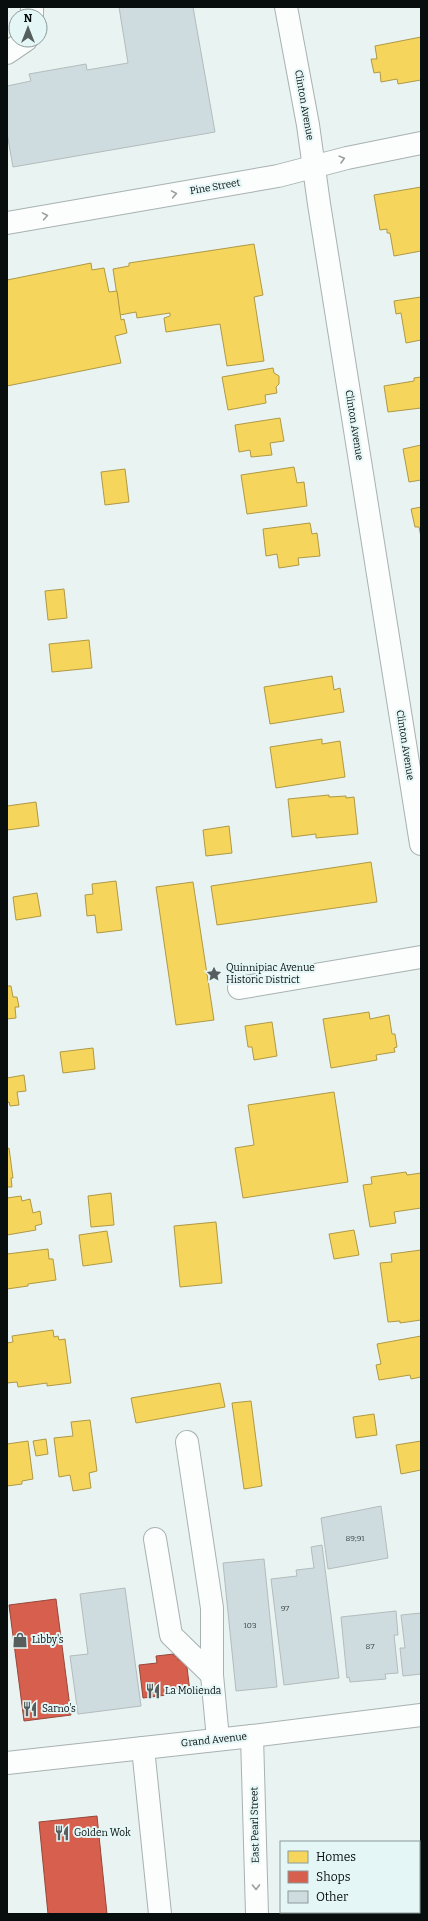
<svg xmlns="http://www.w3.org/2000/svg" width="428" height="1921" viewBox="0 0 428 1921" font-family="Bitter,serif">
	<rect width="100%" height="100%" fill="#e8f3f2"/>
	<!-- homes -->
	<g fill="#f6d55c" stroke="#af9945">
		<path d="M 421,37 L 421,80 L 398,84 L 397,79 L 381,82 L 380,72 L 374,73 L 371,59 L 377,59 L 375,46 Z"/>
		<path d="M 421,187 L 421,251 L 394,256 L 390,233 L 387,233 L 387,229 L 380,230 L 374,195 Z"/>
		<path d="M 254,244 L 263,295 L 254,297 L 264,361 L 227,366 L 220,324 L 166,332 L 164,318 L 170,316 L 170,313 L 137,318 L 136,312 L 120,315 L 113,269 L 129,266 L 129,263 Z"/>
		<path d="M 91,263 L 92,270 L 104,268 L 109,292 L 117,291 L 121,320 L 124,319 L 127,333 L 115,336 L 121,363 L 7,386 L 7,280 Z"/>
		<path d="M 421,297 L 421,340 L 406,343 L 401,313 L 396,314 L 394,301 Z"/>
		<path d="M 273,368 L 274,373 L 279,376 L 279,384 L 276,387 L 277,393 L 265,395 L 266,403 L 228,410 L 222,377 Z"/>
		<path d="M 421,377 L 421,408 L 388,412 L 384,386 L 414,381 L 414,378 Z"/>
		<path d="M 280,418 L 284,441 L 270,443 L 272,455 L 251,457 L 250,450 L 239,452 L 235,425 Z"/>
		<path d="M 421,445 L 421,480 L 409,482 L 403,449 Z"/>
		<path d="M 294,467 L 297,483 L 304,482 L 307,506 L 247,514 L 241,475 Z"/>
		<path d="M 125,469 L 129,502 L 105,505 L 101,472 Z"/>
		<path d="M 421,507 L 421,537 L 419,527 L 415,527 L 411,509 Z"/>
		<path d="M 310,523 L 312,534 L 317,533 L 320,556 L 298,558 L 299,565 L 279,568 L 277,554 L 266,556 L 263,529 Z"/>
		<path d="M 64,589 L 67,618 L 48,620 L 45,591 Z"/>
		<path d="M 89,640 L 92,668 L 52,672 L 49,644 Z"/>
		<path d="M 332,676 L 334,690 L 340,688 L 344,712 L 270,724 L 264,687 Z"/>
		<path d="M 322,739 L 322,744 L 340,741 L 345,777 L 276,788 L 270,747 Z"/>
		<path d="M 329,795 L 329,797 L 346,796 L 346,798 L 354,797 L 358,834 L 316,838 L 316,834 L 292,837 L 288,799 Z"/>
		<path d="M 36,802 L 39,826 L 7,830 L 7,806 Z"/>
		<path d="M 229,826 L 232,853 L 206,856 L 203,830 Z"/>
		<path d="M 371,862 L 377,902 L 217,925 L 211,886 Z"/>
		<path d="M 116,881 L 122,930 L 97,933 L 95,915 L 87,916 L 85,895 L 93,894 L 92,884 Z"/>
		<path d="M 193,882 L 214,1020 L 176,1025 L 156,887 Z"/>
		<path d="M 37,893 L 41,916 L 16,920 L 13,897 Z"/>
		<path d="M 7,986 L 11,986 L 13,997 L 17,997 L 19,1007 L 15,1007 L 16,1018 L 7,1019 Z"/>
		<path d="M 369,1012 L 370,1019 L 389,1015 L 392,1034 L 395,1034 L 397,1047 L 394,1048 L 395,1052 L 376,1055 L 377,1060 L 331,1068 L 323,1019 Z"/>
		<path d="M 272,1022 L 277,1056 L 254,1060 L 252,1047 L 248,1047 L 245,1026 Z"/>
		<path d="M 93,1048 L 95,1069 L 63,1073 L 60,1052 Z"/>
		<path d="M 24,1075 L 26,1091 L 17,1092 L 19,1105 L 10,1106 L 9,1102 L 7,1103 L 7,1078 Z"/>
		<path d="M 334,1092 L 348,1182 L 243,1198 L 235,1148 L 254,1145 L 248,1105 Z"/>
		<path d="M 9,1148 L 13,1178 L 11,1178 L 12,1187 L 7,1187 L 7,1149 Z"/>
		<path d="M 406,1172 L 407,1175 L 421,1173 L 421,1208 L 394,1212 L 396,1223 L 370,1227 L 363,1185 L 372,1184 L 371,1177 Z"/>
		<path d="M 111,1193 L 114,1225 L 91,1227 L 88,1196 Z"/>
		<path d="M 21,1196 L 22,1201 L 30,1199 L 33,1213 L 40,1211 L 42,1224 L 35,1226 L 36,1230 L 7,1235 L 7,1198 Z"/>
		<path d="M 216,1222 L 222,1283 L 180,1287 L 174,1226 Z"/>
		<path d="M 354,1230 L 359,1255 L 334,1259 L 329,1234 Z"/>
		<path d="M 107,1231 L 112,1262 L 83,1266 L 79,1235 Z"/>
		<path d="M 48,1249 L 49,1259 L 53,1259 L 56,1280 L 28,1284 L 28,1286 L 7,1289 L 7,1254 Z"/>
		<path d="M 421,1250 L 421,1320 L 400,1323 L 400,1321 L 388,1322 L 380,1263 L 392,1262 L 391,1254 Z"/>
		<path d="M 53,1330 L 54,1337 L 58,1336 L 59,1340 L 65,1339 L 71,1383 L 47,1386 L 47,1383 L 18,1387 L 17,1382 L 7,1383 L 7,1343 L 13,1342 L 12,1336 Z"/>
		<path d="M 421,1336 L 421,1377 L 411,1379 L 410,1375 L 379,1380 L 376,1365 L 381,1364 L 377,1344 Z"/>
		<path d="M 220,1383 L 225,1407 L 136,1423 L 131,1398 Z"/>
		<path d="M 251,1401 L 262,1486 L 244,1489 L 232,1403 Z"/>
		<path d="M 374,1414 L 377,1435 L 356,1438 L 353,1417 Z"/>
		<path d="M 90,1420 L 97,1471 L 89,1473 L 91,1488 L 73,1491 L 70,1475 L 59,1477 L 54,1438 L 73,1436 L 71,1422 Z"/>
		<path d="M 46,1439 L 48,1454 L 36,1456 L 33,1441 Z"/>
		<path d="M 28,1441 L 33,1479 L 22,1481 L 22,1484 L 7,1486 L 7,1444 Z"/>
		<path d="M 421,1441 L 421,1470 L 401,1474 L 396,1445 Z"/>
	</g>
	<!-- shops -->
	<g fill="#d6604d" stroke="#98473a">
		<path d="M 56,1599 L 71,1715 L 24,1721 L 9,1605 Z"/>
		<path d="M 174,1654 L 174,1656 L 178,1656 L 178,1660 L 186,1659 L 190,1692 L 143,1698 L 139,1665 L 157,1663 L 156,1656 Z"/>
		<path d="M 97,1816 L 107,1914 L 48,1914 L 39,1822 Z"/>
	</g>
	<!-- building -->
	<g fill="#cedcdf" stroke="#b4bcbd">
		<path d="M 119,7 L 193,7 L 215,132 L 13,167 L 7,133 L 7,86 L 31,81 L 29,74 L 86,64 L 87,70 L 128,63 Z"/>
		<path d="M 381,1506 L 388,1558 L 328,1569 L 321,1518 Z"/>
		<path d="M 322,1545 L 339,1678 L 284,1685 L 271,1579 L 297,1576 L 296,1570 L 314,1568 L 311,1547 Z"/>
		<path d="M 264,1559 L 277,1687 L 236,1691 L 223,1563 Z"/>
		<path d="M 125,1588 L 141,1706 L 78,1714 L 70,1656 L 88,1654 L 80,1594 Z"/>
		<path d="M 396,1611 L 398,1635 L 394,1635 L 398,1673 L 385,1674 L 386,1679 L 350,1682 L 349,1677 L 347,1678 L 341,1617 Z"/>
		<path d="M 421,1613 L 421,1674 L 403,1676 L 400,1648 L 405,1648 L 401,1615 Z"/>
	</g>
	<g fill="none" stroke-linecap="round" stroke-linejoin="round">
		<!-- minor casing -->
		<g stroke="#a9b1b1" stroke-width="24">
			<g id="minor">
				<path d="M 32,7 L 32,16"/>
				<path d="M 286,7 L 308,125 L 319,204 L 421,844"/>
				<path d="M 7,53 L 26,40"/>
				<path d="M 7,223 L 278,176 L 347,158 L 421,143"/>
				<path d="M 239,988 L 421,957"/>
				<path d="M 187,1442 L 212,1608 L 212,1675 L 218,1739"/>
				<path d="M 155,1539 L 171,1635 L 212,1675"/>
				<path d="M 252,1736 L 257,1914"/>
				<path d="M 143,1748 L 160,1914"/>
			</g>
		</g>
		<!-- major casing -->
		<g stroke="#a9b1b1" stroke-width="24">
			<path id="major" d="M 7,1763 L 252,1736 L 421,1715"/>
		</g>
		<!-- minor -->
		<use href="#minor" stroke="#fcfdfd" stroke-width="22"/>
		<!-- major -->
		<use href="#major" stroke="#fcfdfd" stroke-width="22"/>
	</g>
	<!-- one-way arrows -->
	<defs><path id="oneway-chevron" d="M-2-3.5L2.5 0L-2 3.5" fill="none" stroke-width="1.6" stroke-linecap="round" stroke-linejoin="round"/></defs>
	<g stroke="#9a9d9d">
		<use href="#oneway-chevron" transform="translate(342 159) rotate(-15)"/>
		<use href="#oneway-chevron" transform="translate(174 194) rotate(-10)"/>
		<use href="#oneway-chevron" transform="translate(45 216) rotate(-10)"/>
		<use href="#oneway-chevron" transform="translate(256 1887) rotate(89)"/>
	</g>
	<!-- icons -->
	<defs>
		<g id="sight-bare" transform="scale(1.2)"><path d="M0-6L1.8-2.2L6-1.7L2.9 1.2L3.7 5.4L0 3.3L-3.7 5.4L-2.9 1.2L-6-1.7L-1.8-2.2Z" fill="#565e5e" stroke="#e4f7f6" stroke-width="2.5" paint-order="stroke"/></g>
		<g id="shop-bare" transform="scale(1.2)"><path d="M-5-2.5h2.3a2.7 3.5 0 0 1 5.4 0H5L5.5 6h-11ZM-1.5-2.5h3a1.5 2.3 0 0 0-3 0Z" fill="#565e5e" stroke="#e4f7f6" stroke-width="2.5" paint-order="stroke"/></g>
		<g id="restaurant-bare" transform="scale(1.2)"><path d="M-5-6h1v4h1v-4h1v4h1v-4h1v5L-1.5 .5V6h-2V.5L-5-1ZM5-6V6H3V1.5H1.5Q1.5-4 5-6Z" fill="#565e5e" stroke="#e4f7f6" stroke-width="2.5" paint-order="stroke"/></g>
	</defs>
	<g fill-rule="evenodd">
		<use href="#sight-bare" x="214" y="974"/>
		<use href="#shop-bare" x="20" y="1640"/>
		<use href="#restaurant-bare" x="153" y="1691"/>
		<use href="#restaurant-bare" x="30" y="1709"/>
		<use href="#restaurant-bare" x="62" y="1833"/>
	</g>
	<g text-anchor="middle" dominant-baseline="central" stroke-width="4" stroke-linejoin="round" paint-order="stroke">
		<!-- number labels -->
		<g font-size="8" fill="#3c4444">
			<text x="355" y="1538">89;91</text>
			<text x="285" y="1608">97</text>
			<text x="250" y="1625">103</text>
			<text x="370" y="1646">87</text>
		</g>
		<!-- street labels -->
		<g font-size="10" fill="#080e0e" stroke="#e4f7f6">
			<text transform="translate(304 105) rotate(80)">Clinton Avenue</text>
			<text transform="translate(215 187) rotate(-10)">Pine Street</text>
			<text transform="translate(354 425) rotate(81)">Clinton Avenue</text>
			<text transform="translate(405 745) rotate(81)">Clinton Avenue</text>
			<text transform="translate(214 1740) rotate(-6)">Grand Avenue</text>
			<text transform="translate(255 1825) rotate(-91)">East Pearl Street</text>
		</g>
		<!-- poi labels -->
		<g font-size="10" fill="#080e0e" stroke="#e4f7f6" text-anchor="start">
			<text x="226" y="968">Quinnipiac Avenue<tspan x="226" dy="12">Historic District</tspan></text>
			<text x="32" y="1640">Libby's</text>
			<text x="165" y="1691">La Molienda</text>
			<text x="42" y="1709">Sarno's</text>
			<text x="74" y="1833">Golden Wok</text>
		</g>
	</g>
	<!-- border -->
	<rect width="428" height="1921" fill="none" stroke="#080e0e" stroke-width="16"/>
	<!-- legend -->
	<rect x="280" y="1841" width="140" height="72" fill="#e4f7f6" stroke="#8c9a99"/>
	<rect x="288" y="1851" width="20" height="12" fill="#f6d55c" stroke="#8c9a99"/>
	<text x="316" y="1861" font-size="12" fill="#080e0e">Homes</text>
	<rect x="288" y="1871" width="20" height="12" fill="#d6604d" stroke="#8c9a99"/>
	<text x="316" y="1881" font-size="12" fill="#080e0e">Shops</text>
	<rect x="288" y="1891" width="20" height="12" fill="#cedcdf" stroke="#8c9a99"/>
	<text x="316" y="1901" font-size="12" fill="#080e0e">Other</text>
	<!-- north arrow -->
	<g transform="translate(28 28)"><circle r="19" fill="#e4f7f6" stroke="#8c9a99"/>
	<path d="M0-3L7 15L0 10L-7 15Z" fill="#565e5e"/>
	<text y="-6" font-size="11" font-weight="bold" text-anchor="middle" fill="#080e0e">N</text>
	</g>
</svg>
